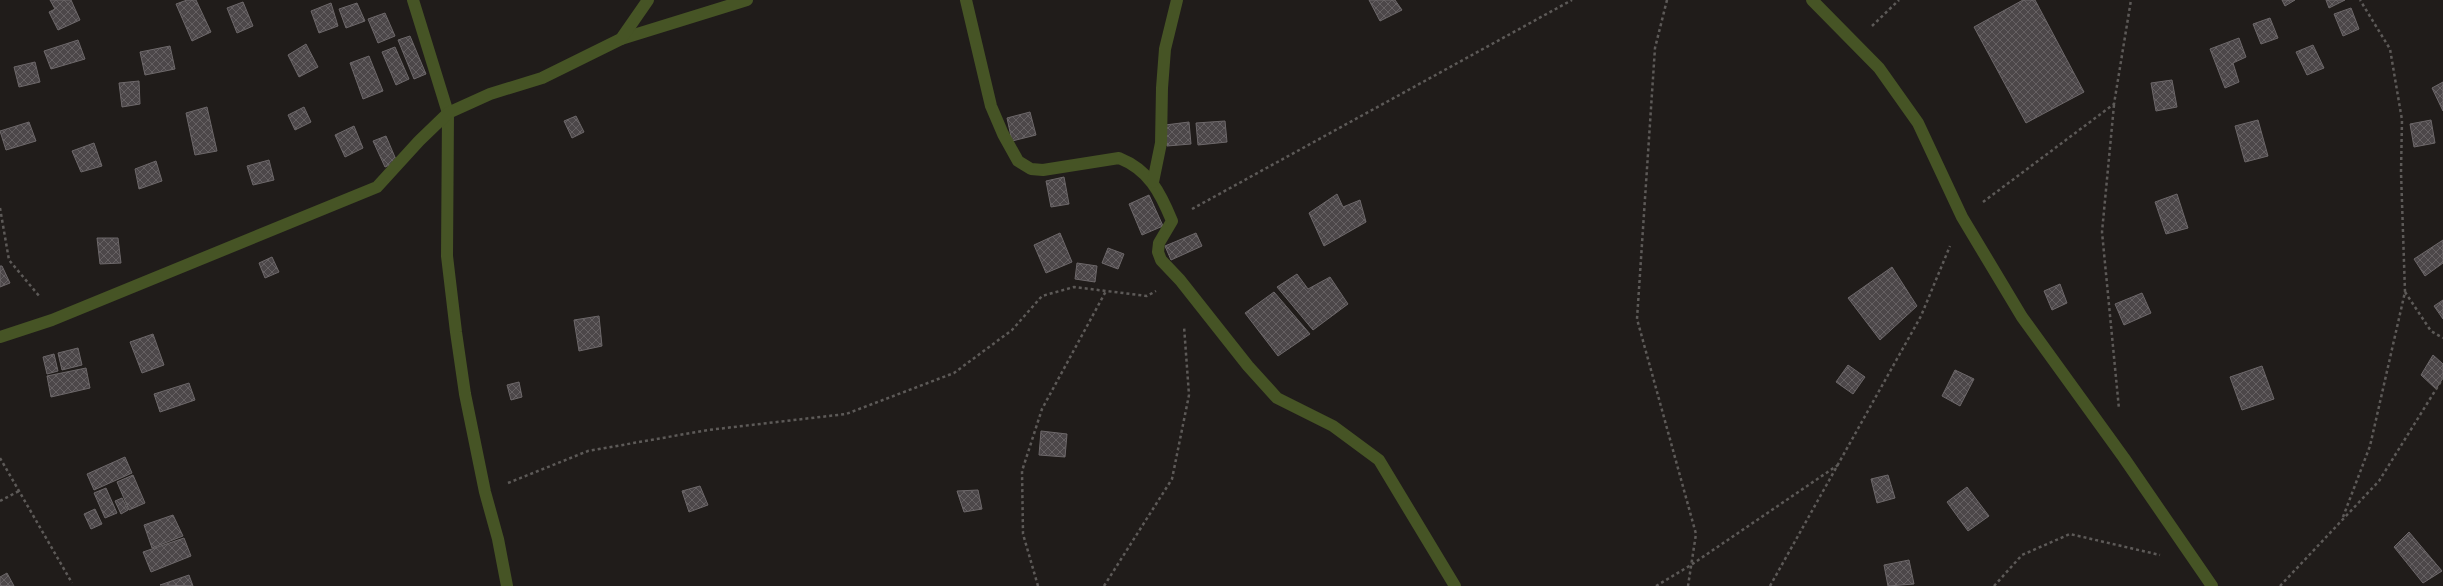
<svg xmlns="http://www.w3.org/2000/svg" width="2443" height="586" viewBox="0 0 2443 586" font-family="Poppins,sans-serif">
	<defs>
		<pattern id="building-cross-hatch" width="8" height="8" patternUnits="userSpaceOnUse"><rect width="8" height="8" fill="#4c4749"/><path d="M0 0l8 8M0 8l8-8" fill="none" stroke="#666163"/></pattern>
	</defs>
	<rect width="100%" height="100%" fill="#201c1a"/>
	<!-- building -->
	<g fill="url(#building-cross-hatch)" stroke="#6d686a">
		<path d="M 50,0 L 71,0 L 80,20 L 58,30 L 49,12 L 55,9 Z"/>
		<path d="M 187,0 L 196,0 L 211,32 L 192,41 L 176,4 Z"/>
		<path d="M 1369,0 L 1395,0 L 1402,10 L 1380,21 Z"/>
		<path d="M 2023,0 L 2035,0 L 2084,92 L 2026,123 L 1974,27 Z"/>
		<path d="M 2282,0 L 2295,0 L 2285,6 Z"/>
		<path d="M 2326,0 L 2345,0 L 2329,8 Z"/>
		<path d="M 243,2 L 253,26 L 237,33 L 227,8 Z"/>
		<path d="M 331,3 L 338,26 L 319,33 L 311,11 Z"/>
		<path d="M 357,3 L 365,21 L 346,28 L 339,9 Z"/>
		<path d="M 2351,8 L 2359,29 L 2343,36 L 2334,14 Z"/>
		<path d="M 385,13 L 395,36 L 378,43 L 368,19 Z"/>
		<path d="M 2270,18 L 2278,38 L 2261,44 L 2253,24 Z"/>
		<path d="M 410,36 L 426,74 L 414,79 L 398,40 Z"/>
		<path d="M 2239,38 L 2246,57 L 2233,63 L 2239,82 L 2225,88 L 2210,49 Z"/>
		<path d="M 78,40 L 85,59 L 51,69 L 44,51 Z"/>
		<path d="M 306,44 L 318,67 L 299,77 L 288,55 Z"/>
		<path d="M 2313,45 L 2324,68 L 2307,75 L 2296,52 Z"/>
		<path d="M 170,46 L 175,69 L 145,75 L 140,52 Z"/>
		<path d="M 395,47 L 409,79 L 396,85 L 382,52 Z"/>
		<path d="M 369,56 L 383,91 L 363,99 L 350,63 Z"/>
		<path d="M 35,62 L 40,82 L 19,87 L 14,67 Z"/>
		<path d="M 2172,80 L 2177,107 L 2156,111 L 2151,83 Z"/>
		<path d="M 139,81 L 140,104 L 122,107 L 119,83 Z"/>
		<path d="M 2443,82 L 2443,111 L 2432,88 Z"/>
		<path d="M 207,107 L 217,151 L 195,155 L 186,113 Z"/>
		<path d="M 304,107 L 311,122 L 295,130 L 288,115 Z"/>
		<path d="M 1030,112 L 1036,135 L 1012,141 L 1007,118 Z"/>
		<path d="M 576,116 L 584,132 L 572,138 L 564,121 Z"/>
		<path d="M 2258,120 L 2268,156 L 2245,162 L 2235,126 Z"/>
		<path d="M 2431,120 L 2435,143 L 2414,147 L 2410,124 Z"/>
		<path d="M 1225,121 L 1227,142 L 1198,145 L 1196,123 Z"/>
		<path d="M 29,122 L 36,141 L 6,150 L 0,131 Z"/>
		<path d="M 1189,122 L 1191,144 L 1167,146 L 1165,125 Z"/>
		<path d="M 354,126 L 363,148 L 345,157 L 335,135 Z"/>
		<path d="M 386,136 L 397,162 L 385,167 L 373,141 Z"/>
		<path d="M 94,143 L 102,166 L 81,172 L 72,151 Z"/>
		<path d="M 269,160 L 274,180 L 253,185 L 247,166 Z"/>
		<path d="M 156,161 L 162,181 L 139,189 L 135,169 Z"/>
		<path d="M 1064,177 L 1069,204 L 1051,207 L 1046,181 Z"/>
		<path d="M 1337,194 L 1343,207 L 1360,200 L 1366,222 L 1324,246 L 1309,213 Z"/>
		<path d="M 2177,194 L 2188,228 L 2166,234 L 2155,202 Z"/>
		<path d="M 1149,195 L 1163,226 L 1142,235 L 1129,204 Z"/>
		<path d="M 1060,233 L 1072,262 L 1046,273 L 1034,245 Z"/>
		<path d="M 1196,233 L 1202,246 L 1171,260 L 1165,246 Z"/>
		<path d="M 97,238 L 118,238 L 121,263 L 100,264 Z"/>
		<path d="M 2443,240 L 2443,263 L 2425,276 L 2414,259 Z"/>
		<path d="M 1108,248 L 1124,254 L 1118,269 L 1102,263 Z"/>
		<path d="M 272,257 L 279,272 L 265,278 L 259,263 Z"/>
		<path d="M 1077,263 L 1097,266 L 1095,282 L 1075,279 Z"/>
		<path d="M 0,266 L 2,266 L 10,283 L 0,287 Z"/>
		<path d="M 1892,267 L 1917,306 L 1880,340 L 1848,298 Z"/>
		<path d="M 1297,274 L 1308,289 L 1330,277 L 1348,304 L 1313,330 L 1277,287 Z"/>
		<path d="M 2060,284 L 2067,303 L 2052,310 L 2044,291 Z"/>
		<path d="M 1274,292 L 1310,334 L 1278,356 L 1245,313 Z"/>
		<path d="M 2142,293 L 2151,313 L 2124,325 L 2115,304 Z"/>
		<path d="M 2443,300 L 2443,319 L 2434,306 Z"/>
		<path d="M 599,316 L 602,346 L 579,351 L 574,320 Z"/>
		<path d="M 153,334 L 164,365 L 142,373 L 130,342 Z"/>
		<path d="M 78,348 L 82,365 L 62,370 L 58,353 Z"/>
		<path d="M 54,354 L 58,371 L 47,374 L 43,357 Z"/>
		<path d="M 2433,355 L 2443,364 L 2443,378 L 2436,389 L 2421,375 Z"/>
		<path d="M 1848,365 L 1865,377 L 1853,394 L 1836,382 Z"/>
		<path d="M 2262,366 L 2274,399 L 2242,410 L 2230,377 Z"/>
		<path d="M 86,368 L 90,388 L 51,397 L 47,376 Z"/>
		<path d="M 1955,370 L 1974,379 L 1960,406 L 1942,396 Z"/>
		<path d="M 519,382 L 522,397 L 511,400 L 507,385 Z"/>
		<path d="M 189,383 L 195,400 L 160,412 L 154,394 Z"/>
		<path d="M 1041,431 L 1067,434 L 1065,457 L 1039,455 Z"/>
		<path d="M 125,457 L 132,473 L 94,490 L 87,474 Z"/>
		<path d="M 133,475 L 145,503 L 129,510 L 117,482 Z"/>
		<path d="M 1888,475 L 1895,498 L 1877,503 L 1871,479 Z"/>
		<path d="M 700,486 L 708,505 L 689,512 L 682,491 Z"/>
		<path d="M 1967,487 L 1989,516 L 1968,531 L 1947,502 Z"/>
		<path d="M 106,488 L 117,513 L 105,518 L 94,493 Z"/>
		<path d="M 978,490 L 982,509 L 964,512 L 957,491 Z"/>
		<path d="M 122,498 L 128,510 L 121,514 L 115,501 Z"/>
		<path d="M 95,509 L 102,524 L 91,529 L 84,514 Z"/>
		<path d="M 173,515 L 183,536 L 152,548 L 144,525 Z"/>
		<path d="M 2409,532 L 2442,571 L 2423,583 L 2394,547 Z"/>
		<path d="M 184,538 L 191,556 L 151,572 L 143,552 Z"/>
		<path d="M 1909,560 L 1914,584 L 1888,586 L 1884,565 Z"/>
		<path d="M 7,573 L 14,586 L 0,586 L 0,577 Z"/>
		<path d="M 189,575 L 193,586 L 160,585 Z"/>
	</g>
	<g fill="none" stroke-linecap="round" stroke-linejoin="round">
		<!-- path -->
		<g stroke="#5d5a58" stroke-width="2.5" stroke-dasharray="3 3" stroke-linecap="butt">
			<path d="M 1667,0 L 1655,48 L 1637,319 L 1696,534 L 1688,586"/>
			<path d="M 1872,26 L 1899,0"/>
			<path d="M 2114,105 L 2102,232 L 2119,409"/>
			<path d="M 1983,202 L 2114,104 L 2131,0"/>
			<path d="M 0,208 L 9,260 L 40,297"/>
			<path d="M 1192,209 L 1572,0"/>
			<path d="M 2405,292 L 2431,331 L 2443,338"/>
			<path d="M 0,458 L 72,583"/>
			<path d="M 508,483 L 588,451 L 708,430 L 846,414 L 954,373 L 1012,330 L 1042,296 L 1074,287 L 1147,296 L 1156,291"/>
			<path d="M 0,501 L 19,491"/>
			<path d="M 2343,517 L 2370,446 L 2405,292 L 2401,172 L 2402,120 L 2390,49 L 2360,0"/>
			<path d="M 1038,586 L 1023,534 L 1022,471 L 1042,409 L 1106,291"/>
			<path d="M 1104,586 L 1172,479 L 1189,395 L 1184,326"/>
			<path d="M 1656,586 L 1691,565 L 1838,465"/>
			<path d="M 1770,586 L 1921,316 L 1950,246"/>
			<path d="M 1994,586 L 2022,555 L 2070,534 L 2160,555"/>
			<path d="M 2280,586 L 2379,481 L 2443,378"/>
		</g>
		<!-- street -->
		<g stroke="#465425" stroke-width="12">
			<path d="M 413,0 L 448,113 L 447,256 L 456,332 L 465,394 L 485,492 L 498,539 L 507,586"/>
			<path d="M 966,0 L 991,106 L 1003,134 L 1018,161 L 1031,169 L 1043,170 L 1119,158 C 1149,170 1160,192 1172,221 L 1159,243 L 1158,252 L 1161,260 L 1180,280 L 1248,366 L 1277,398 L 1333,426 L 1379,460 L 1455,586"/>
			<path d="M 1812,0 L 1879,68 L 1918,123 L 1962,217 L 2022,317 L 2124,458 L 2212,586"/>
			<path d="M 621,39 L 747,0"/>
			<path d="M 1153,182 L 1161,143 L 1162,88 L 1165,49 L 1177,0"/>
			<path d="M 0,337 L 52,320 L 377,187 L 419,141 L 448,113 L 490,94 L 542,78 L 621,39 L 648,0"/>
		</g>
	</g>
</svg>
